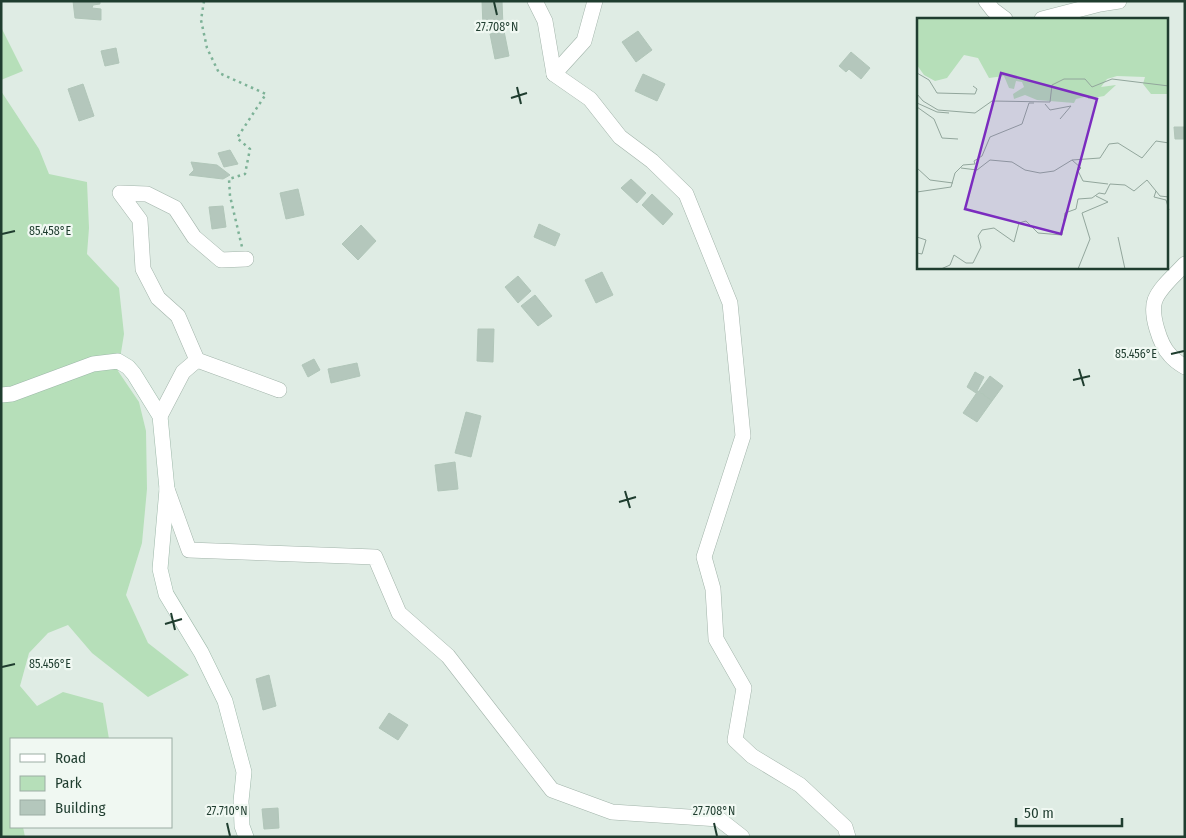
<svg xmlns="http://www.w3.org/2000/svg" width="1186" height="838" viewBox="0 0 1186 838" font-family="'Fira Sans Condensed',sans-serif">
	<rect width="100%" height="100%" fill="#dfece4"/>
	<!-- green -->
	<g fill="#b6dfb9">
		<path d="M 1,27 L 23,71 L 1,80 Z"/>
		<path d="M 1,91 L 39,149 L 49,174 L 87,182 L 89,228 L 87,254 L 119,288 L 124,334 L 118,371 L 139,402 L 146,431 L 147,489 L 142,543 L 126,595 L 148,643 L 189,675 L 148,697 L 92,653 L 68,625 L 48,633 L 29,653 L 20,686 L 37,706 L 63,692 L 103,703 L 109,739 L 11,739 L 11,827 L 23,827 L 25,837 L 1,837 Z"/>
	</g>
	<!-- building -->
	<g fill="#b4c7bc" stroke="#b1c6b9">
		<path d="M 73,1 L 100,1 L 100,4 L 93,5 L 92,8 L 101,9 L 101,20 L 75,18 Z"/>
		<path d="M 482,1 L 502,1 L 503,27 L 483,27 Z"/>
		<path d="M 504,31 L 509,56 L 495,59 L 490,34 Z"/>
		<path d="M 638,31 L 652,50 L 636,62 L 622,42 Z"/>
		<path d="M 116,48 L 119,63 L 105,66 L 101,51 Z"/>
		<path d="M 851,52 L 870,68 L 861,79 L 849,69 L 846,72 L 839,66 Z"/>
		<path d="M 643,74 L 665,84 L 657,101 L 635,91 Z"/>
		<path d="M 83,84 L 94,116 L 79,121 L 68,89 Z"/>
		<path d="M 1174,127 L 1185,127 L 1185,139 L 1175,139 Z"/>
		<path d="M 230,150 L 238,164 L 224,167 L 218,153 Z"/>
		<path d="M 191,162 L 217,165 L 230,175 L 223,179 L 189,175 L 194,170 Z"/>
		<path d="M 631,179 L 646,193 L 637,203 L 621,188 Z"/>
		<path d="M 298,189 L 304,215 L 286,219 L 280,193 Z"/>
		<path d="M 652,194 L 673,214 L 663,225 L 642,205 Z"/>
		<path d="M 223,206 L 226,227 L 212,229 L 209,207 Z"/>
		<path d="M 539,224 L 560,234 L 555,246 L 534,237 Z"/>
		<path d="M 361,225 L 376,241 L 358,260 L 342,244 Z"/>
		<path d="M 602,272 L 613,295 L 596,303 L 585,280 Z"/>
		<path d="M 518,276 L 531,291 L 518,303 L 505,287 Z"/>
		<path d="M 535,295 L 552,316 L 538,326 L 521,306 Z"/>
		<path d="M 478,329 L 494,329 L 493,362 L 477,361 Z"/>
		<path d="M 314,359 L 320,370 L 308,377 L 302,365 Z"/>
		<path d="M 357,363 L 360,376 L 331,383 L 328,369 Z"/>
		<path d="M 975,372 L 984,377 L 976,393 L 967,387 Z"/>
		<path d="M 990,376 L 1003,386 L 992,401 L 979,391 Z"/>
		<path d="M 978,391 L 992,401 L 977,422 L 963,413 Z"/>
		<path d="M 466,412 L 481,416 L 471,457 L 455,453 Z"/>
		<path d="M 455,462 L 458,489 L 438,491 L 435,465 Z"/>
		<path d="M 269,675 L 276,706 L 263,710 L 256,679 Z"/>
		<path d="M 389,713 L 408,725 L 398,740 L 379,728 Z"/>
		<path d="M 278,808 L 279,828 L 264,829 L 262,809 Z"/>
	</g>
	<g fill="none" stroke-linecap="round" stroke-linejoin="round">
		<!-- street casing -->
		<g stroke="#a2b4aa" stroke-width="16">
			<g id="street">
				<path d="M 535,1 L 545,21 L 554,74"/>
				<path d="M 595,1 L 584,41 L 554,74 L 590,99 L 620,137 L 652,161 L 686,194 L 730,303 L 743,436 L 704,557 L 713,589 L 716,639 L 744,688 L 735,740 L 752,756 L 800,785 L 845,827 L 848,837"/>
				<path d="M 986,1 L 993,10 L 1005,19"/>
				<path d="M 1042,19 L 1100,4 L 1119,1"/>
				<path d="M 1185,264 C 1175,275 1160,287 1155,300 C 1150,314 1160,345 1170,355 C 1174,360 1180,364 1185,367"/>
				<path d="M 197,360 L 279,390"/>
				<path d="M 160,416 L 183,372 L 197,360 L 178,316 L 158,298 L 143,269 L 140,220 L 120,193 L 147,194 L 175,208 L 194,237 L 221,260 L 246,259"/>
				<path d="M 167,489 L 189,550 L 375,557 L 399,613 L 448,656 L 552,790 L 612,812 L 719,819 L 742,837"/>
			</g>
		</g>
		<!-- secondary casing -->
		<g stroke="#9db8a9" stroke-width="16">
			<path id="secondary" d="M 1,395 L 12,394 L 93,364 L 118,361 L 128,367 L 134,374 L 160,416 L 167,489 L 160,569 L 166,594 L 201,652 L 225,701 L 244,772 L 241,801 L 242,826 L 246,837"/>
		</g>
		<!-- path -->
		<path stroke="#7db297" stroke-width="2.5" stroke-dasharray="2.5 4" stroke-linecap="butt" d="M 204,1 L 201,20 L 207,48 L 219,73 L 266,94 L 237,138 L 250,149 L 245,174 L 229,179 L 230,196 L 242,247"/>
		<!-- street -->
		<use href="#street" stroke="#fff" stroke-width="15"/>
		<!-- secondary -->
		<use href="#secondary" stroke="#fff" stroke-width="15"/>
	</g>
	<!-- ticks -->
	<path fill="none" stroke="#1f3d2f" stroke-width="2" d="M 494,2 L 497,15M 517,87 L 521,104M 511,98 L 527,93M 2,234 L 15,231M 1171,354 L 1184,351M 1079,369 L 1084,386M 1073,380 L 1090,376M 625,491 L 630,508M 619,502 L 636,497M 171,613 L 175,630M 165,624 L 182,619M 2,667 L 15,664M 227,823 L 230,836M 714,823 L 717,836"/>
	<!-- overview -->
	<g transform="translate(917 18)">
		<rect width="251" height="251" fill="#dfece4"/>
		<path d="M 0,1 L 251,1 L 251,76 L 234,76 L 226,66 L 228,59 L 200,58 L 190,61 L 184,69 L 199,67 L 187,78 L 171,81 L 171,78 L 159,81 L 157,85 L 120,82 L 108,77 L 97,81 L 96,76 L 107,69 L 105,64 L 99,63 L 97,71 L 92,70 L 87,58 L 72,60 L 61,40 L 47,37 L 30,60 L 18,63 L 7,57 L 0,47 Z" fill="#b6dfb9"/>
		<path fill="none" stroke="#92a69c" stroke-width="1" d="M 0,55 L 12,62 L 20,75 L 58,76 L 60,71 L 56,68M 0,76 L 6,83 L 21,92 L 58,95 L 75,83 L 133,84 L 135,67 L 147,61 L 168,61 L 175,69 L 195,61 L 252,68M 0,85 L 20,94 L 32,95M 128,86 L 133,92 L 154,88 L 143,101M 0,89 L 17,101 L 25,120 L 41,121M 155,142 L 183,140 L 192,126 L 201,125 L 225,140 L 239,123 L 252,125M 0,150 L 13,162 L 36,165M 44,150 L 60,152 L 73,142 L 95,144 L 108,152 L 123,155 L 137,153 L 155,142 L 164,150 L 161,153 L 166,163 L 191,166M 239,173 L 237,179 L 249,182 L 252,192M 0,174 L 34,169 L 38,155 L 46,147 L 58,146 L 57,143 L 65,138 L 73,119 L 105,106 L 112,85 L 117,85M 0,219 L 9,222 L 5,236 L 0,235M 201,219 L 208,251M 24,251 L 33,247 L 37,237 L 49,245 L 56,245 L 64,229 L 61,218 L 65,212 L 77,210 L 97,224 L 102,205 L 109,203 L 121,215 L 145,217 L 148,195 L 159,191 L 161,181 L 175,180 L 182,175 L 188,176 L 193,166 L 208,167 L 217,173 L 230,162 L 243,178 L 252,179M 161,251 L 173,221 L 165,195 L 191,184 L 179,178"/>
		<path fill="#7b2cbf" fill-opacity="0.15" stroke="#7b2cbf" stroke-width="2.5" d="M 84,55 L 180,81 L 144,216 L 48,191 Z"/>
		<rect width="251" height="251" fill="none" stroke="#1f3d2f" stroke-width="2.5"/>
	</g>
	<g font-size="12" text-anchor="middle" fill="#1f3d2f" stroke="#f0f8f2" stroke-width="4.5" stroke-linejoin="round" paint-order="stroke">
		<text x="497" y="31">27.708°N</text>
		<text x="50" y="235">85.458°E</text>
		<text x="1136" y="358">85.456°E</text>
		<text x="50" y="668">85.456°E</text>
		<text x="227" y="815">27.710°N</text>
		<text x="714" y="815">27.708°N</text>
	</g>
	<!-- border -->
	<rect width="1186" height="838" fill="none" stroke="#1f3d2f" stroke-width="5"/>
	<!-- legend -->
	<rect x="10" y="738" width="162" height="90" fill="#f0f8f2" stroke="#9cada4"/>
	<rect x="20" y="754" width="25" height="8" fill="#ffffff" stroke="#9cada4"/>
	<text x="55" y="763" font-size="15" fill="#1f3d2f">Road</text>
	<rect x="20" y="776" width="25" height="15" fill="#b6dfb9" stroke="#9cada4"/>
	<text x="55" y="788" font-size="15" fill="#1f3d2f">Park</text>
	<rect x="20" y="800" width="25" height="15" fill="#b4c7bc" stroke="#9cada4"/>
	<text x="55" y="813" font-size="15" fill="#1f3d2f">Building</text>
	<!-- scale -->
	<path d="M1016 818v8h106v-8" fill="none" stroke="#1f3d2f" stroke-width="2.5"/>
	<text x="1024" y="818" font-size="15" fill="#1f3d2f" stroke="#f0f8f2" stroke-width="4" paint-order="stroke">50 m</text>
</svg>
